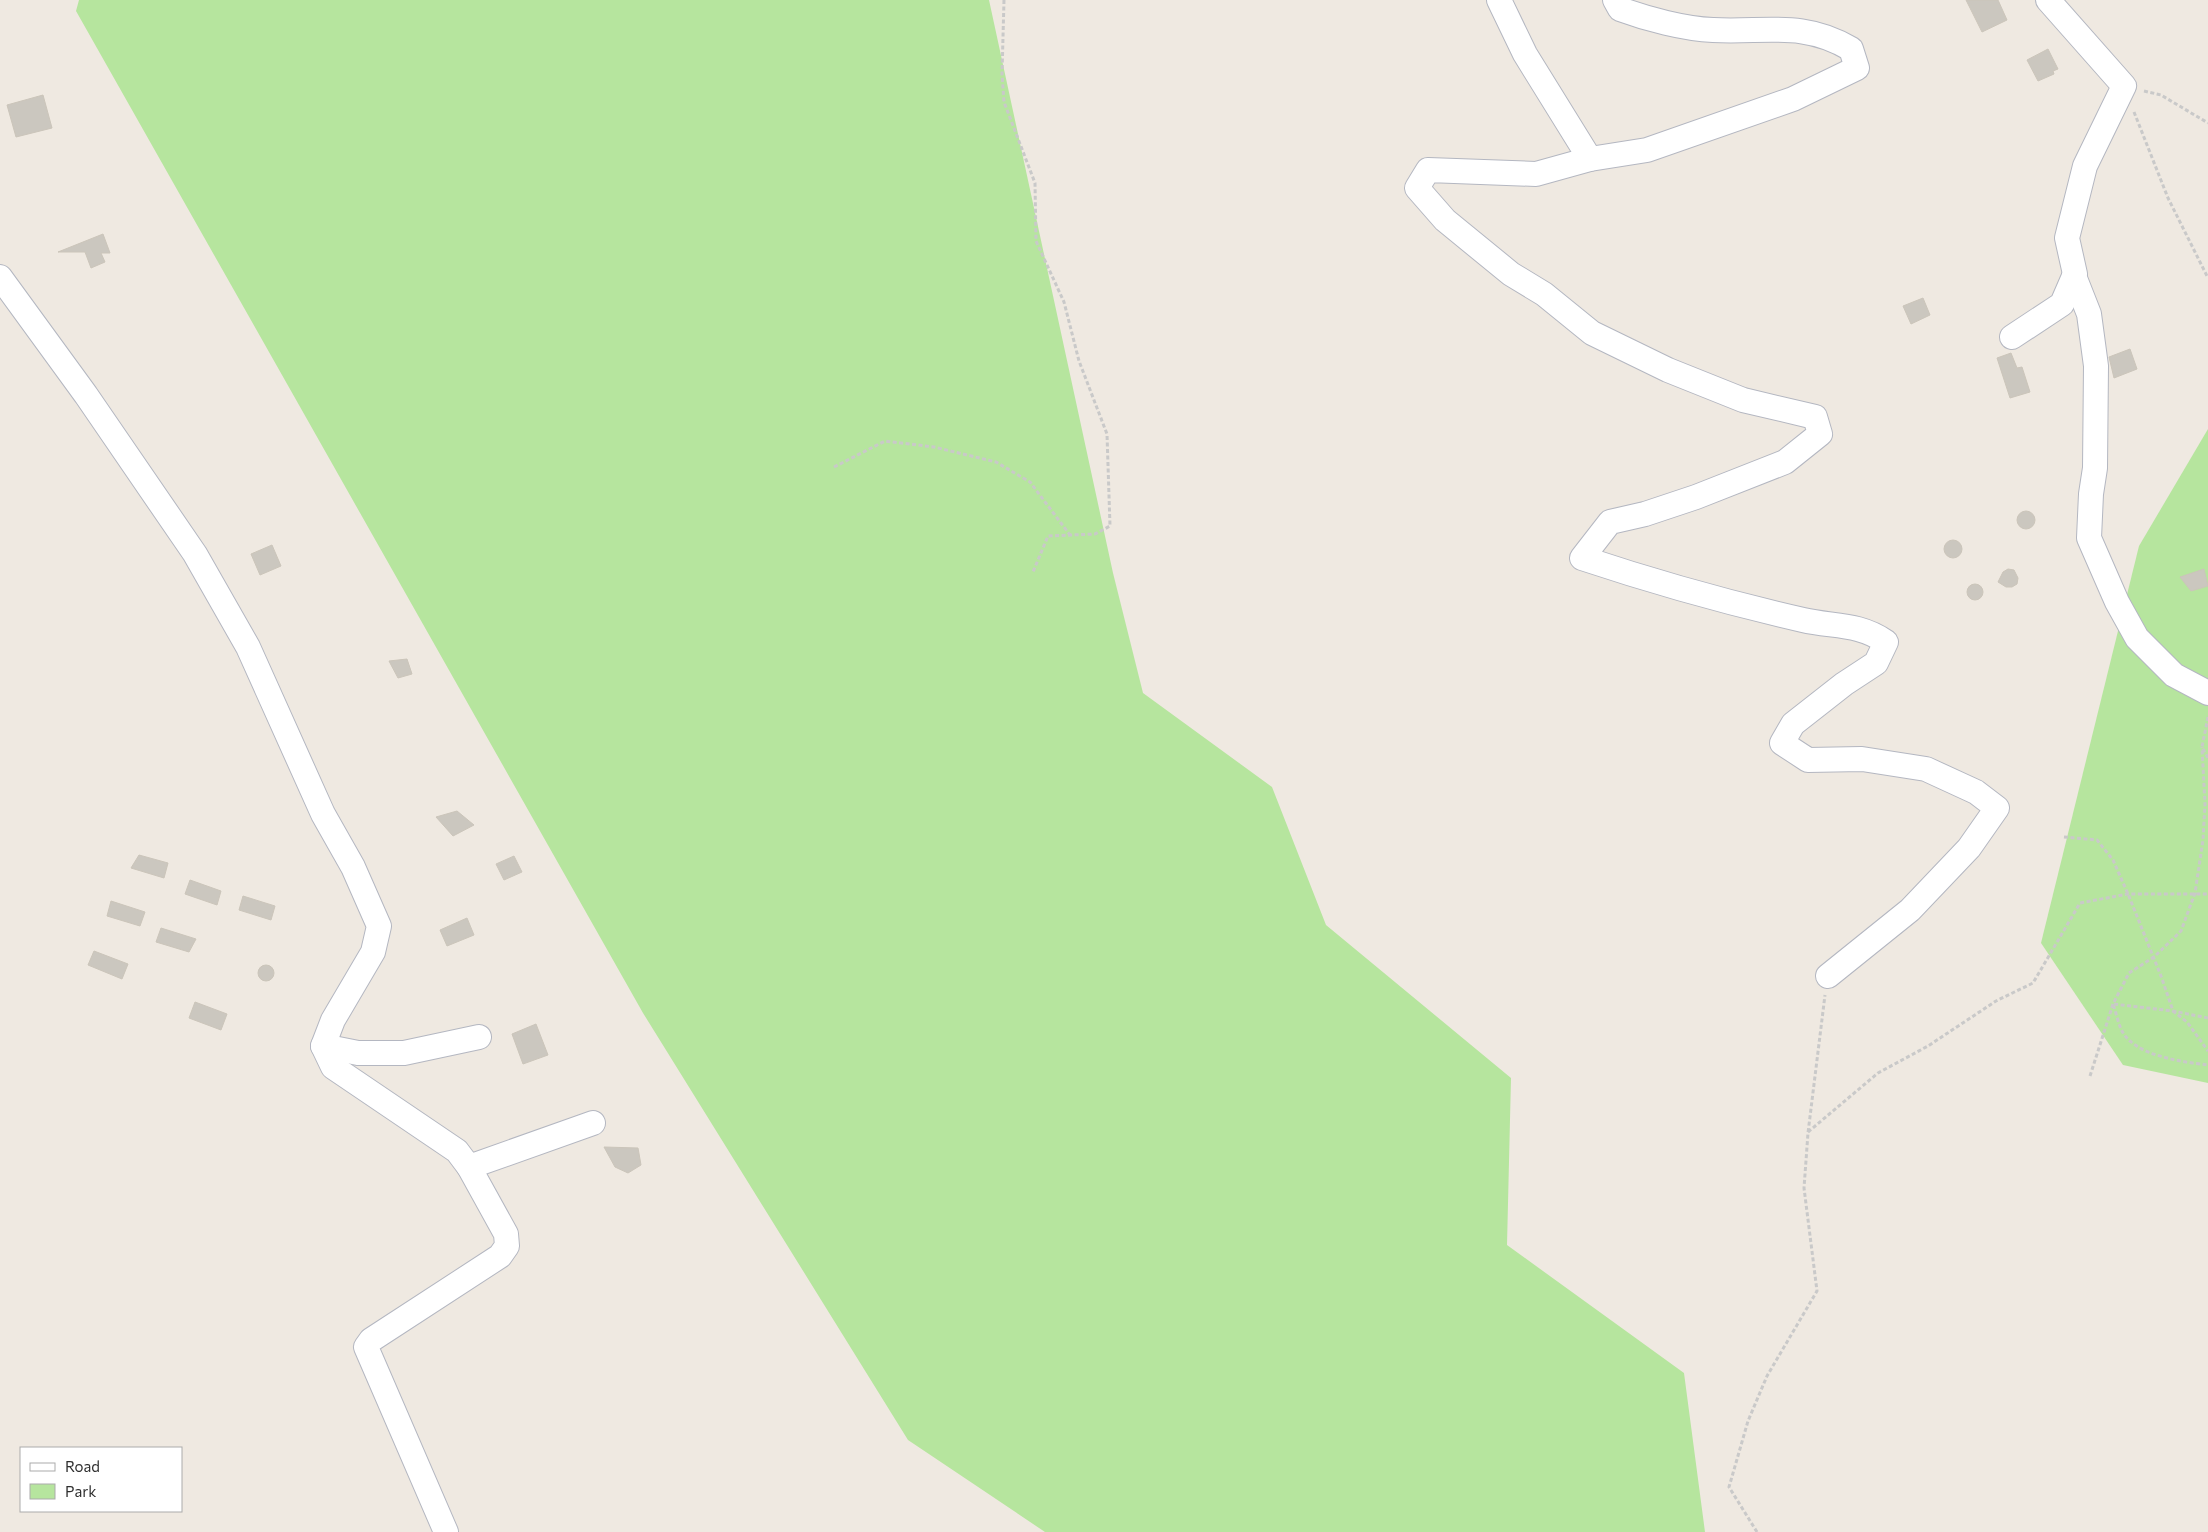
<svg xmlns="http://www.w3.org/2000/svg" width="2208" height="1532" viewBox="0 0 2208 1532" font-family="Commissioner,sans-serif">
	<rect width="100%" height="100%" fill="#efe9e1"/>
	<!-- green -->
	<g fill="#b6e59e">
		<path d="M 79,0 L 989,0 L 1113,573 L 1143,693 L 1272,787 L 1326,925 L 1511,1078 L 1507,1245 L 1684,1373 L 1705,1532 L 1045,1532 L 908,1440 L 643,1013 L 76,11 Z"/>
		<path d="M 2208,429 L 2208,1083 L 2123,1065 L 2041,943 L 2139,546 Z"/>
	</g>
	<!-- building -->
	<g fill="#cbc7bf" stroke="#cbc5ba">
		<path d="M 1966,0 L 1998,0 L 2007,20 L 1982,32 Z"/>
		<path d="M 2048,49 L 2058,69 L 2053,71 L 2054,74 L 2038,81 L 2027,60 Z"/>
		<path d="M 43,95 L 52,128 L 16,137 L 7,105 Z"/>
		<path d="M 103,234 L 110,253 L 101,253 L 105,262 L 91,268 L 85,252 L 58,252 Z"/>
		<path d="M 1923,298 L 1930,315 L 1911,324 L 1903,306 Z"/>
		<path d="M 2130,349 L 2137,369 L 2114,378 L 2109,357 Z"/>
		<path d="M 2011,353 L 2017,368 L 2022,367 L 2030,392 L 2010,398 L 1997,358 Z"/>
		<circle cx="2026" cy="520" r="9"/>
		<circle cx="1953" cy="549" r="9"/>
		<path d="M 272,545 L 281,566 L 260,575 L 251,554 Z"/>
		<path d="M 2008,569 L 2014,570 L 2018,578 L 2017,584 L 2012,587 L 2006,587 L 1998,582 L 2003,572 Z"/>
		<path d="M 2204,569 L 2208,586 L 2191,591 L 2180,577 Z"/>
		<circle cx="1975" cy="592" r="8"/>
		<path d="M 407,659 L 412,674 L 398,678 L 389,661 Z"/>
		<path d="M 457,811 L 474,825 L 453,836 L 436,817 Z"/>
		<path d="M 139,855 L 168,863 L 164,878 L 131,868 Z"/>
		<path d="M 514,856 L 522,872 L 504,880 L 496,864 Z"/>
		<path d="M 190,880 L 221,891 L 217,905 L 185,894 Z"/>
		<path d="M 243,896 L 275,906 L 271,920 L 239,910 Z"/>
		<path d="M 111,901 L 145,912 L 140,926 L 107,916 Z"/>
		<path d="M 467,918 L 474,935 L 447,946 L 440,930 Z"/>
		<path d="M 161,928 L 196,939 L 189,952 L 156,942 Z"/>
		<path d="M 94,951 L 128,964 L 122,979 L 88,965 Z"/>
		<circle cx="266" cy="973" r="8"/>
		<path d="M 195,1002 L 227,1014 L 221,1030 L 189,1018 Z"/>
		<path d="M 536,1024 L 548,1055 L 523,1064 L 512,1034 Z"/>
		<path d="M 604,1147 L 638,1148 L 641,1165 L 628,1173 L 615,1167 Z"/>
	</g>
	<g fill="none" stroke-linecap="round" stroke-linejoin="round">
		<!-- minor casing -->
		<g stroke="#b4b7c1" stroke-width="26">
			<g id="minor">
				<path d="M 1499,0 L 1525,54 L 1590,159"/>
				<path d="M 1615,0 L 1620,9 C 1647,19 1685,29 1713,30 C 1764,33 1803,20 1851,49 L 1857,68 L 1793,99 L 1647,150 L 1590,159 L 1536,174 L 1428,170 L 1417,188 L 1445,220 L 1511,274 L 1544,294 L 1592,333 L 1668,370 L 1743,400 L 1815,417 L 1820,434 L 1785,462 L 1696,497 L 1645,514 L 1610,522 L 1582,558 C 1654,582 1729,603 1803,620 C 1833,627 1859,623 1886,642 L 1876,663 L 1844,684 L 1793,724 L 1782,743 L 1808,760 L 1862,759 L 1926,769 L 1976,792 L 1997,808 L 1969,848 L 1910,910 L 1828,976"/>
				<path d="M 2074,276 L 2089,314 L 2096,366 L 2095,468 L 2091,494 L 2089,538 L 2117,602 L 2137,638 L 2174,675 L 2208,693"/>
				<path d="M 0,277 L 86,395 L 195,554 L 248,647 L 323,814 L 353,867 L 379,926 L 373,952 L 333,1020 L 323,1046 L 333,1067 L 457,1151 L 469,1167 L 593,1123"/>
				<path d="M 2012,337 L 2062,304 L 2075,274 L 2067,238 L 2085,166 L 2124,86 L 2048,0"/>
				<path d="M 323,1046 L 358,1053 L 404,1053 L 479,1037"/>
				<path d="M 446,1532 L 366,1347 L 371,1340 L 500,1256 L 507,1246 L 506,1234 L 469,1167"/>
			</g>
		</g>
		<!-- path -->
		<g stroke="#c9c9c9" stroke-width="3" stroke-dasharray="4 2.5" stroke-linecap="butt">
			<path d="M 1004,0 L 1002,74 L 1004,102 L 1035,183 L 1036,241 L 1064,302 L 1079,361 L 1107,434 L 1110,526 L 1095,534 L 1048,536 L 1033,572"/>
			<path d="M 2144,91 L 2161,95 L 2208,123"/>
			<path d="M 2134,112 L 2168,198 L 2208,278"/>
			<path d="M 834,467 L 885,441 L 934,447 L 996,462 L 1030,482 L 1070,535"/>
			<path d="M 2208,717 L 2202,747 L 2208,758"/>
			<path d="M 2064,837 L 2097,840 L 2113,860 L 2128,894 L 2161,976 L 2173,1011 L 2187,1022 L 2208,1051"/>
			<path d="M 2208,1018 L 2173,1011 L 2113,1004 C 2116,1012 2118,1023 2122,1031 C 2135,1056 2183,1062 2208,1065"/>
			<path d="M 2090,1076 L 2113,1004 L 2129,973 L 2154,957 L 2181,931 L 2195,893 L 2203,840 L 2205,804 L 2202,747"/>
			<path d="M 1808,1132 L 1878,1073 L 1928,1046 L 1996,1001 L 2033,983 L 2080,903 L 2128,894 L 2208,894"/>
			<path d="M 1757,1532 L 1729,1487 L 1748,1421 L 1767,1376 L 1817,1291 L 1804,1188 L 1808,1133 L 1825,995"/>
		</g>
		<!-- minor -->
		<use href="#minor" stroke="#fff" stroke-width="24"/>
	</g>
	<!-- legend -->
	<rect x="20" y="1447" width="162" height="65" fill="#ffffff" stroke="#ababab"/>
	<rect x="30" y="1463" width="25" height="8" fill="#ffffff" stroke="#ababab"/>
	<text x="65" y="1472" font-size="15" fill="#2e2e2e">Road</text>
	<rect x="30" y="1484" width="25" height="15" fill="#b6e59e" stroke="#ababab"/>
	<text x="65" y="1497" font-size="15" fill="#2e2e2e">Park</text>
</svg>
